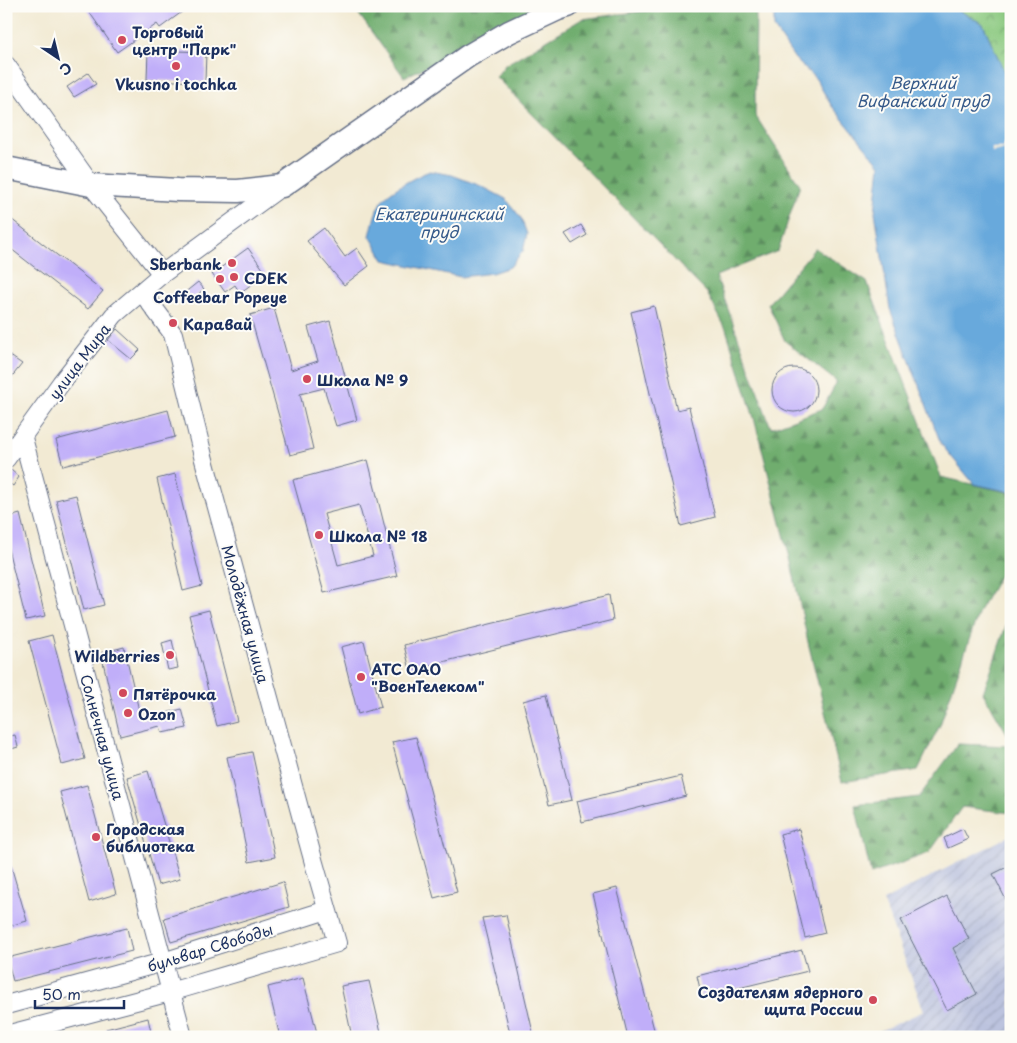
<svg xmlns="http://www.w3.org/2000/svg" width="1017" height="1043" viewBox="0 0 1017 1043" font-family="'Playpen Sans',sans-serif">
	<defs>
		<pattern id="industrial-furrows" width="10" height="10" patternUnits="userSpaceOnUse" patternTransform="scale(1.25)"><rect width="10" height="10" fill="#bcc3de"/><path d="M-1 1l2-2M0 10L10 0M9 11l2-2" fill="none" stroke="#a1a8c1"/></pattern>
		<pattern id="forest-firs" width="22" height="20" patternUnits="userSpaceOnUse" patternTransform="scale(1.25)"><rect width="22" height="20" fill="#70ad6e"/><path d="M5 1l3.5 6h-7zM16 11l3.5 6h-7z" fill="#5b8d5e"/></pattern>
		<pattern id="park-crowns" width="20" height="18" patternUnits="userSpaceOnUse" patternTransform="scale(1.25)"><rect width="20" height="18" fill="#8bc980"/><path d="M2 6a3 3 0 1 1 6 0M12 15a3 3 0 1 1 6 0" fill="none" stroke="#71a46c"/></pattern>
	</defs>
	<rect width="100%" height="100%" fill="#fdfcf7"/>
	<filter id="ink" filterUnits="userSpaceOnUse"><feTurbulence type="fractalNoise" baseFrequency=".02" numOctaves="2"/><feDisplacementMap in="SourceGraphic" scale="10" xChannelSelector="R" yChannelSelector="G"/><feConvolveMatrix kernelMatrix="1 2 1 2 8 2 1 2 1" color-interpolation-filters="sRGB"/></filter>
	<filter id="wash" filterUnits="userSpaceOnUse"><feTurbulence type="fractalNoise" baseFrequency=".0096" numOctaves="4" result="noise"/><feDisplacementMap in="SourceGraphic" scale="20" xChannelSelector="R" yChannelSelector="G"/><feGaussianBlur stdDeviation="1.12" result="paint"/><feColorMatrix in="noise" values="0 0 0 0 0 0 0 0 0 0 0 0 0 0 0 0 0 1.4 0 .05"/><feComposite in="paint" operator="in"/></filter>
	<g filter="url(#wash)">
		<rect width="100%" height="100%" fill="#f2ead3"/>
		<!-- industrial -->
		<path fill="url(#industrial-furrows)" d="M 1011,835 L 1011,1037 L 866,1037 L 924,1011 L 883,901 Z"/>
		<!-- forest -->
		<g fill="url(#forest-firs)" stroke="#466e66">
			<path d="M 353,6 L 558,6 L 404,77 Z"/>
			<path d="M 683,6 L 756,6 L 755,115 L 800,185 L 778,251 L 716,276 L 771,428 L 822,409 L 837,382 L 785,341 L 768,304 L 815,248 L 867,282 L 941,477 L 1011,493 L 1011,556 L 979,611 L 940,725 L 918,770 L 842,782 L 808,642 L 790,558 L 754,418 L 726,329 L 707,293 L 496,77 L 505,65 L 582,19 Z"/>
			<path d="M 1011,611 L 1011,740 L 983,693 Z"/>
			<path d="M 958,744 L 1011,746 L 1011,813 L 962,807 L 929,853 L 871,874 L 855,805 L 919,797 Z"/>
		</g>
		<!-- park -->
		<path fill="url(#park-crowns)" stroke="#537c6f" d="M 951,6 L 1011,6 L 1011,104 L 1007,78 L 983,24 Z"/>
		<!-- water -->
		<g fill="#68a9dc" stroke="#426c9d">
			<path d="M 774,6 L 951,6 L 983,24 L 1007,78 L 1011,104 L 1011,492 L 974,484 L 941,444 L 890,309 L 875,212 L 880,165 L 831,105 L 816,79 L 795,59 L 774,28 Z"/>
			<path d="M 430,171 L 452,175 L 481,186 L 506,199 L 521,218 L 527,234 L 523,251 L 510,267 L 492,273 L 461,277 L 384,260 L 370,236 C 373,224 375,210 383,199 C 391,190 418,175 430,171 Z"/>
		</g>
		<!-- pier -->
		<path fill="#f2ead3" d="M 1009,143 L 1011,165 L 1007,166 L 1005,149 L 992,152 L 992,148 L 1004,148 L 1004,144 Z"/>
		<g id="blocks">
			<!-- building -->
			<g fill="#c0aef9" fill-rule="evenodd">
				<path d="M 85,6 L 190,6 L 160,28 L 157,24 L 117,52 Z"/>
				<path d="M 148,50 L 206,52 L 205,82 L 147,80 Z"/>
				<path d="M 88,73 L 96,84 L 74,97 L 67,87 Z"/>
				<path d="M 6,215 L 103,291 L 88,309 L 6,245 Z"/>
				<path d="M 581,225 L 587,235 L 572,244 L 565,234 Z"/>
				<path d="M 324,228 L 345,257 L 357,248 L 369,266 L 344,285 L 307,241 Z"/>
				<path d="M 248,248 L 266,273 L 240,293 L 235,285 L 225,292 L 212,274 Z"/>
				<path d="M 198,282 L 204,289 L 190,301 L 183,294 Z"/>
				<path d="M 654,306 L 677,410 L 689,407 L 715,517 L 681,526 L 631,312 Z"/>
				<path d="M 274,308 L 291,370 L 318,361 L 308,327 L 330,321 L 357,420 L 336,426 L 324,388 L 300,394 L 313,449 L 290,455 L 250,315 Z"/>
				<path d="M 117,329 L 140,350 L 131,359 L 108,340 Z"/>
				<path d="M 6,353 L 22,364 L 6,384 Z"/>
				<circle cx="794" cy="390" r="22"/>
				<path d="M 168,410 L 175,437 L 63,466 L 56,440 Z"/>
				<path d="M 368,460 L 397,576 L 324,593 L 293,480 ZM 359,505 L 373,556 L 338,565 L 324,514 Z"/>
				<path d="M 11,470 L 19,477 L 13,486 L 6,481 L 6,475 Z"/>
				<path d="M 175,474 L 202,586 L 183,591 L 157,479 Z"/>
				<path d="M 76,495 L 104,605 L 84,610 L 56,500 Z"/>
				<path d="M 20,514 L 45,616 L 26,620 L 6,541 L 6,518 Z"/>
				<path d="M 609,595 L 613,620 L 410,670 L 404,645 Z"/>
				<path d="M 209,610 L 237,721 L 217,726 L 189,615 Z"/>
				<path d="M 52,635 L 85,759 L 62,765 L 29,641 Z"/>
				<path d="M 172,640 L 178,668 L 168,670 L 162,643 Z"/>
				<path d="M 364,641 L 381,707 L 358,714 L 341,647 Z"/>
				<path d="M 124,647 L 141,719 L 182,709 L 187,728 L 162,733 L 160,726 L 120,736 L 101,653 Z"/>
				<path d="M 546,695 L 572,800 L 549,805 L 523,701 Z"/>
				<path d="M 15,735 L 18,747 L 8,750 L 6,737 Z"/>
				<path d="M 416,737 L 457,892 L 434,898 L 392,742 Z"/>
				<path d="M 252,752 L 275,857 L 249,862 L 227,757 Z"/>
				<path d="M 148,771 L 180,879 L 158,885 L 127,777 Z"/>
				<path d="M 681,776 L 686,796 L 582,822 L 577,801 Z"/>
				<path d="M 87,785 L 116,894 L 89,902 L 60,792 Z"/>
				<path d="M 799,829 L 825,933 L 805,938 L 780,834 Z"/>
				<path d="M 963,829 L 968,839 L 948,848 L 944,838 Z"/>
				<path d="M 6,859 L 9,859 L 27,921 L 6,927 Z"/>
				<path d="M 1011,865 L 1011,910 L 993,874 Z"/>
				<path d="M 283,882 L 289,907 L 171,942 L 164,918 Z"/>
				<path d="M 617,888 L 656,1037 L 628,1037 L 593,894 Z"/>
				<path d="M 947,896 L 969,939 L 953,948 L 977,994 L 947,1010 L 901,920 Z"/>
				<path d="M 506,915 L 534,1037 L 511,1037 L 482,918 Z"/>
				<path d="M 127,928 L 132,951 L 13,981 L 7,958 Z"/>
				<path d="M 802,950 L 808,971 L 702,997 L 697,976 Z"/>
				<path d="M 303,978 L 318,1037 L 280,1037 L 268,987 Z"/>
				<path d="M 369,981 L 381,1032 L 352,1037 L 341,986 Z"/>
				<path d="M 148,1018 L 152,1037 L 108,1037 L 106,1029 Z"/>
			</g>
		</g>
	</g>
	<g filter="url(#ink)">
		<use href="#blocks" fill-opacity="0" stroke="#667087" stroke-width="1"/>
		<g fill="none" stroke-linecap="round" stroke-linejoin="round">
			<!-- minor casing -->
			<g stroke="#667087" stroke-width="20">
				<g id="minor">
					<path d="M 6,65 L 91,185 L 162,274"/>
					<path d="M 23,438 L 183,1037"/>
					<path d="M 6,459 L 61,383 L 114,315 L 162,274 L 282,186"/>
					<path d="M 6,1005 L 163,962 L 327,910"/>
					<path d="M 6,1035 L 170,992 L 337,943 L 314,863 L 203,456 L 173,334 L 142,292"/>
				</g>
			</g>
			<!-- major casing -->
			<g stroke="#667087" stroke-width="25">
				<path id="major" d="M 6,168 L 91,185 L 178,190 L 238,191 L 282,186 L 468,56 L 509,32 L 558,9 L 568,6"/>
			</g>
			<!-- minor -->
			<use href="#minor" stroke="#fff" stroke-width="18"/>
			<!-- major -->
			<use href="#major" stroke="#fff" stroke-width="22"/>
		</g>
	</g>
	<!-- markers -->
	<g fill="#d1495b" stroke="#fdfcf7" stroke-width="2">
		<circle cx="122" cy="40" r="5"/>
		<circle cx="176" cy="66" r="5"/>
		<circle cx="232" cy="263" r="5"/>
		<circle cx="234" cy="277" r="5"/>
		<circle cx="220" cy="279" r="5"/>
		<circle cx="173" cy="323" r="5"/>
		<circle cx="307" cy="379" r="5"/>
		<circle cx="319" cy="535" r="5"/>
		<circle cx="170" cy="655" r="5"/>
		<circle cx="361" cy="677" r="5"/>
		<circle cx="123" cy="693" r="5"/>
		<circle cx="128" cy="713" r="5"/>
		<circle cx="96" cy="837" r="5"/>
		<circle cx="873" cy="1000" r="5"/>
	</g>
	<g text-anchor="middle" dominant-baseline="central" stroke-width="4" stroke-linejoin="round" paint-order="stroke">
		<!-- poi labels -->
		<g font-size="15" font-weight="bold" fill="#1b2f5e" stroke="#fdfcf7" text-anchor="start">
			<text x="132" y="31">Торговый<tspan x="132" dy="17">центр "Парк"</tspan></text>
			<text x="176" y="83" text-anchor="middle">Vkusno i tochka</text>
			<text x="222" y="263" text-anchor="end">Sberbank</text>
			<text x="244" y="277">CDEK</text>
			<text x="220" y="296" text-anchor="middle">Coffeebar Popeye</text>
			<text x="183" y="323">Каравай</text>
			<text x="317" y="379">Школа № 9</text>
			<text x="329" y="535">Школа № 18</text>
			<text x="160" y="655" text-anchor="end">Wildberries</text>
			<text x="371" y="668">АТС ОАО<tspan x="371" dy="17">"ВоенТелеком"</tspan></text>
			<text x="133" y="693">Пятёрочка</text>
			<text x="138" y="713">Ozon</text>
			<text x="106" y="828">Городская<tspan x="106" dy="17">библиотека</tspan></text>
			<text x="863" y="991" text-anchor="end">Создателям ядерного<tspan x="863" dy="17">щита России</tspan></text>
		</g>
		<!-- street labels -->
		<g font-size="15" fill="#1b2f5e" stroke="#fdfcf7">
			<text transform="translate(79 361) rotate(-53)">улица Мира</text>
			<text transform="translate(246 614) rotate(75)">Молодёжная улица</text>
			<text transform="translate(103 737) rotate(75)">Солнечная улица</text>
			<text transform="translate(210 947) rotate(-17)">бульвар Свободы</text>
		</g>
		<!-- water labels -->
		<g font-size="16" font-style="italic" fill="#365a8a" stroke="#fdfcf7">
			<text x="923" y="82">Верхний<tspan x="923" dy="18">Вифанский пруд</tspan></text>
			<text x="439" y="213">Екатерининский<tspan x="439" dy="18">пруд</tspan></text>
		</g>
	</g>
	<!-- margin -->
	<rect width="1017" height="1043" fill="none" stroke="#fdfcf7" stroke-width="25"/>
	<!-- north arrow -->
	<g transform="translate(58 58) rotate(145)" stroke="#fdfcf7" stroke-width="4" paint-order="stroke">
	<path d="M0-4L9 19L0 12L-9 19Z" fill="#1b2f5e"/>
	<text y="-8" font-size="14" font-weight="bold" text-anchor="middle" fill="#1b2f5e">С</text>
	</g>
	<!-- scale -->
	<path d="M35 1000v8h89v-8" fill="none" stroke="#1b2f5e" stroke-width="2.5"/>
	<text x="42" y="1000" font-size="15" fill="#1b2f5e" stroke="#fdfcf7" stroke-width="4" paint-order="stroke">50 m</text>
</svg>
